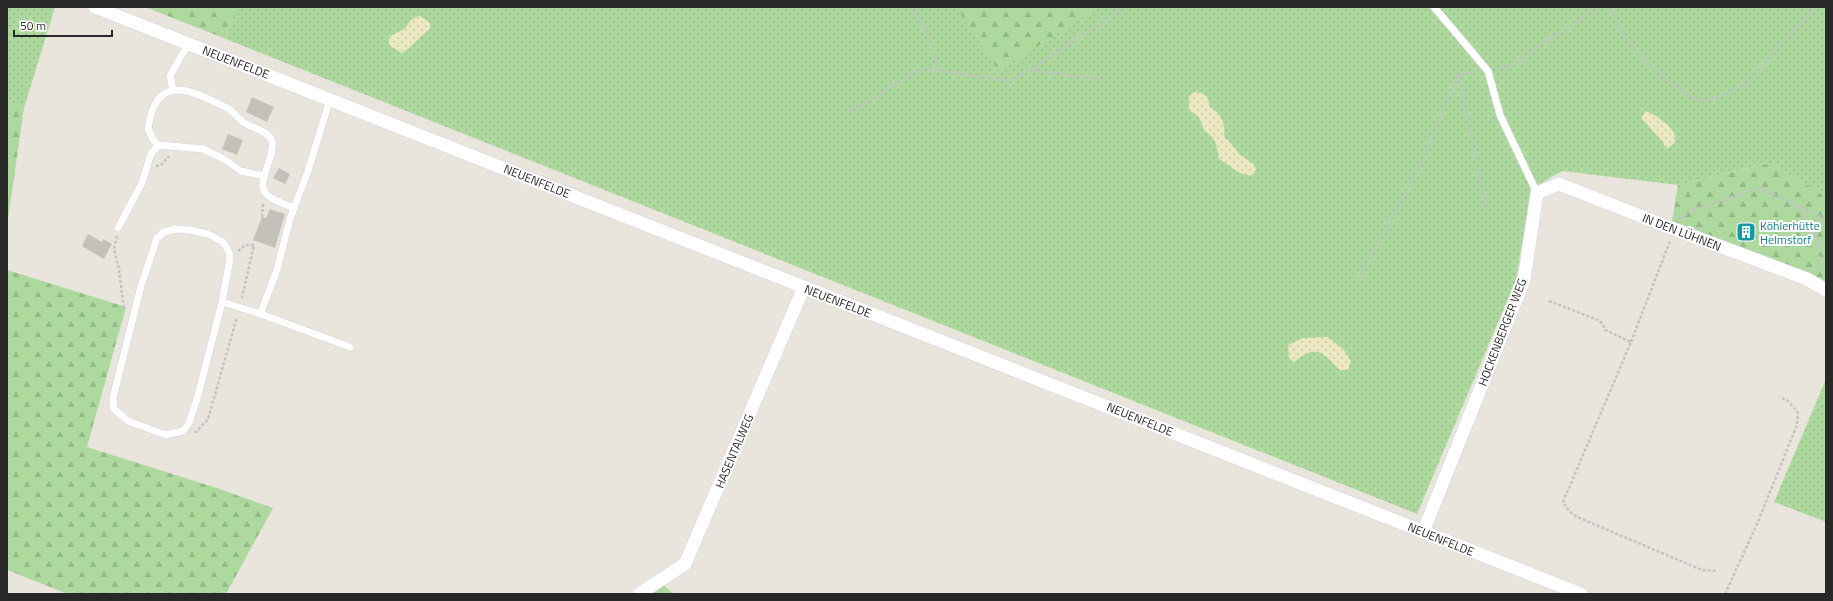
<svg xmlns="http://www.w3.org/2000/svg" width="1833" height="601" viewBox="0 0 1833 601" font-family="'Titillium Web',sans-serif">
	<defs>
		<pattern id="grass-dots" width="8" height="8" patternUnits="userSpaceOnUse"><rect width="8" height="8" fill="#add99f"/><path d="M2 2h.1M6 6h.1" fill="none" stroke="#95ba89" stroke-width="1.8" stroke-linecap="round"/></pattern>
		<pattern id="forest-firs" width="22" height="20" patternUnits="userSpaceOnUse"><rect width="22" height="20" fill="#add99f"/><path d="M5 1l3.5 6h-7zM16 11l3.5 6h-7z" fill="#95ba89"/></pattern>
		<pattern id="sand-dots" width="8" height="8" patternUnits="userSpaceOnUse"><rect width="8" height="8" fill="#ebe8c2"/><path d="M2 2h.1M6 6h.1" fill="none" stroke="#cac7a7" stroke-width="1.8" stroke-linecap="round"/></pattern>
	</defs>
	<rect width="100%" height="100%" fill="#e9e5dc"/>
	<!-- grass -->
	<g fill="url(#grass-dots)">
		<path d="M 7,7 L 55,7 L 24,108 L 7,101 Z"/>
		<path d="M 237,7 L 1826,7 L 1826,197 L 1770,163 L 1678,185 L 1562,171 L 1531,189 L 1516,280 L 1417,514 L 226,39 Z"/>
		<path d="M 1826,379 L 1826,522 L 1774,502 Z"/>
	</g>
	<!-- forest -->
	<g fill="url(#forest-firs)">
		<path d="M 145,7 L 237,7 L 226,39 Z"/>
		<path d="M 956,7 L 1099,7 L 999,71 Z"/>
		<path d="M 7,101 L 24,108 L 7,226 Z"/>
		<path d="M 1770,163 L 1826,197 L 1826,293 L 1670,233 L 1678,185 Z"/>
		<path d="M 7,270 L 126,307 L 87,447 L 220,489 L 273,508 L 226,594 L 68,594 L 7,570 Z"/>
		<path d="M 659,582 L 674,594 L 640,594 Z"/>
	</g>
	<!-- sand -->
	<g fill="url(#sand-dots)">
		<path d="M 420,16 L 430,23 L 430,29 C 420,36 413,46 402,53 L 389,45 L 389,38 C 394,32 401,32 405,28 C 410,22 411,18 420,16 Z"/>
		<path d="M 1194,92 L 1201,93 L 1207,97 L 1210,107 C 1221,113 1226,124 1224,136 C 1230,142 1234,147 1239,154 C 1245,160 1253,160 1256,169 L 1253,175 C 1240,177 1230,165 1219,159 L 1216,144 L 1213,138 L 1204,130 L 1199,117 L 1189,110 L 1189,96 Z"/>
		<path d="M 1646,111 C 1657,116 1690,136 1668,148 L 1665,147 L 1663,142 L 1641,118 Z"/>
		<path d="M 1328,337 L 1344,350 L 1351,361 L 1348,370 L 1340,370 C 1322,352 1317,343 1294,362 L 1289,358 L 1288,345 L 1303,338 Z"/>
	</g>
	<!-- building -->
	<g fill="#c4c1bb">
		<path d="M 252,97 L 274,107 L 267,122 L 246,112 Z"/>
		<path d="M 228,134 L 243,140 L 237,155 L 222,149 Z"/>
		<path d="M 279,168 L 290,174 L 285,184 L 273,178 Z"/>
		<path d="M 270,209 L 285,214 L 275,248 L 253,240 L 262,217 L 266,218 Z"/>
		<circle cx="1746" cy="233" r="9"/>
		<path d="M 88,234 L 102,242 L 103,239 L 112,244 L 104,259 L 82,246 Z"/>
	</g>
	<g fill="none" stroke-linecap="round" stroke-linejoin="round">
		<!-- lane casing -->
		<g stroke="#d1d3df" stroke-width="8">
			<g id="lane">
				<path d="M 1434,7 L 1488,71 L 1500,115 L 1537,193"/>
				<path d="M 173,90 L 170,76 L 188,44"/>
				<path d="M 264,176 L 241,171 L 224,159 L 203,149 L 159,145 L 154,141 L 148,129 C 149,123 150,117 152,111 C 166,73 202,96 227,108 C 233,111 237,117 243,122 C 251,128 266,130 271,139 C 274,144 272,149 271,154 C 260,192 254,192 294,208"/>
				<path d="M 118,228 L 142,183 L 151,153 L 159,145"/>
				<path d="M 222,302 L 197,399 L 189,423 L 183,431 L 166,435 L 128,421 L 114,409 L 113,398 L 141,286 L 157,238 L 164,232 L 175,229 L 190,230 L 208,234 L 223,242 L 229,252 L 230,259 L 222,302 L 258,313 L 261,312 L 277,270 L 290,219 L 308,171 L 330,99"/>
				<path d="M 258,313 L 350,347"/>
			</g>
		</g>
		<!-- street casing -->
		<g stroke="#d1d3df" stroke-width="14">
			<g id="street">
				<path d="M 95,7 L 1581,594"/>
				<path d="M 1423,532 L 1524,280 L 1537,193 L 1559,184 L 1666,226 L 1807,279 L 1826,290"/>
				<path d="M 639,594 L 685,564 L 804,287"/>
			</g>
		</g>
		<!-- path -->
		<g stroke="#c3c3c3" stroke-width="2.5" stroke-dasharray="3 2" stroke-linecap="butt">
			<path d="M 911,7 C 924,29 934,44 938,69"/>
			<path d="M 1610,7 L 1624,36 L 1641,57 L 1683,93 L 1700,100 L 1718,98 L 1744,84 L 1757,73 L 1766,61 L 1816,7"/>
			<path d="M 1031,69 L 1125,7"/>
			<path d="M 1497,69 L 1513,65 L 1547,40 L 1570,27 L 1596,7"/>
			<path d="M 1458,74 L 1486,209"/>
			<path d="M 850,112 L 923,68 L 1009,81 L 1030,70 L 1103,80"/>
			<path d="M 156,166 L 161,165 L 169,156"/>
			<path d="M 1797,207 L 1820,243 L 1817,271"/>
			<path d="M 262,217 L 263,203"/>
			<path d="M 1680,218 L 1693,210 L 1760,188 L 1818,215 L 1826,223"/>
			<path d="M 117,236 L 114,249 L 119,269 L 124,310"/>
			<path d="M 238,251 L 245,245 L 254,245 L 242,298"/>
			<path d="M 1358,280 L 1418,171 L 1458,74 L 1476,72"/>
			<path d="M 1549,301 L 1598,320 L 1603,324 L 1605,330 L 1631,342 L 1563,502 L 1569,511 L 1577,517 L 1702,570 L 1717,571"/>
			<path d="M 1631,342 L 1670,241"/>
			<path d="M 195,433 L 208,419 L 237,317"/>
			<path d="M 1725,594 L 1757,524 L 1797,425 L 1798,413 L 1788,401 L 1780,397"/>
		</g>
		<!-- lane -->
		<use href="#lane" stroke="#fff" stroke-width="7"/>
		<!-- street -->
		<use href="#street" stroke="#fff" stroke-width="13"/>
	</g>
	<!-- icons -->
	<defs>
		<g id="building-square" transform="scale(1)"><rect x="-9" y="-9" width="18" height="18" rx="4" fill="#0f9aa8" stroke="#fff"/><path d="M-4-6H4V6H1V3H-1V6H-4ZM-2.5-4.3h1.7v1.8h-1.7ZM.8-4.3h1.7v1.8H.8ZM-2.5-1h1.7V.8h-1.7ZM.8-1h1.7V.8H.8Z" fill="#fff"/></g>
	</defs>
	<g fill-rule="evenodd">
		<use href="#building-square" x="1746" y="232"/>
	</g>
	<g text-anchor="middle" dominant-baseline="central" stroke-width="4" stroke-linejoin="round" paint-order="stroke">
		<!-- street labels -->
		<g font-size="12" fill="#282828" stroke="#fff">
			<text transform="translate(236 62) rotate(21)">NEUENFELDE</text>
			<text transform="translate(537 181) rotate(22)">NEUENFELDE</text>
			<text transform="translate(1682 232) rotate(21)">IN DEN LÜHNEN</text>
			<text transform="translate(838 301) rotate(21)">NEUENFELDE</text>
			<text transform="translate(1502 332) rotate(-69)">HOCKENBERGER WEG</text>
			<text transform="translate(1140 419) rotate(22)">NEUENFELDE</text>
			<text transform="translate(734 451) rotate(-67)">HASENTALWEG</text>
			<text transform="translate(1441 539) rotate(22)">NEUENFELDE</text>
		</g>
		<!-- culture labels -->
		<g font-size="12" fill="#0d838f" stroke="#fff" text-anchor="start">
			<text x="1760" y="225">Köhlerhütte<tspan x="1760" dy="14">Helmstorf</tspan></text>
		</g>
	</g>
	<!-- border -->
	<rect width="1833" height="601" fill="none" stroke="#282828" stroke-width="16"/>
	<!-- scale -->
	<path d="M14 30v6h98v-6" fill="none" stroke="#282828" stroke-width="2"/>
	<text x="20" y="30" font-size="12" fill="#282828" stroke="#ffffff" stroke-width="3" paint-order="stroke">50 m</text>
</svg>
